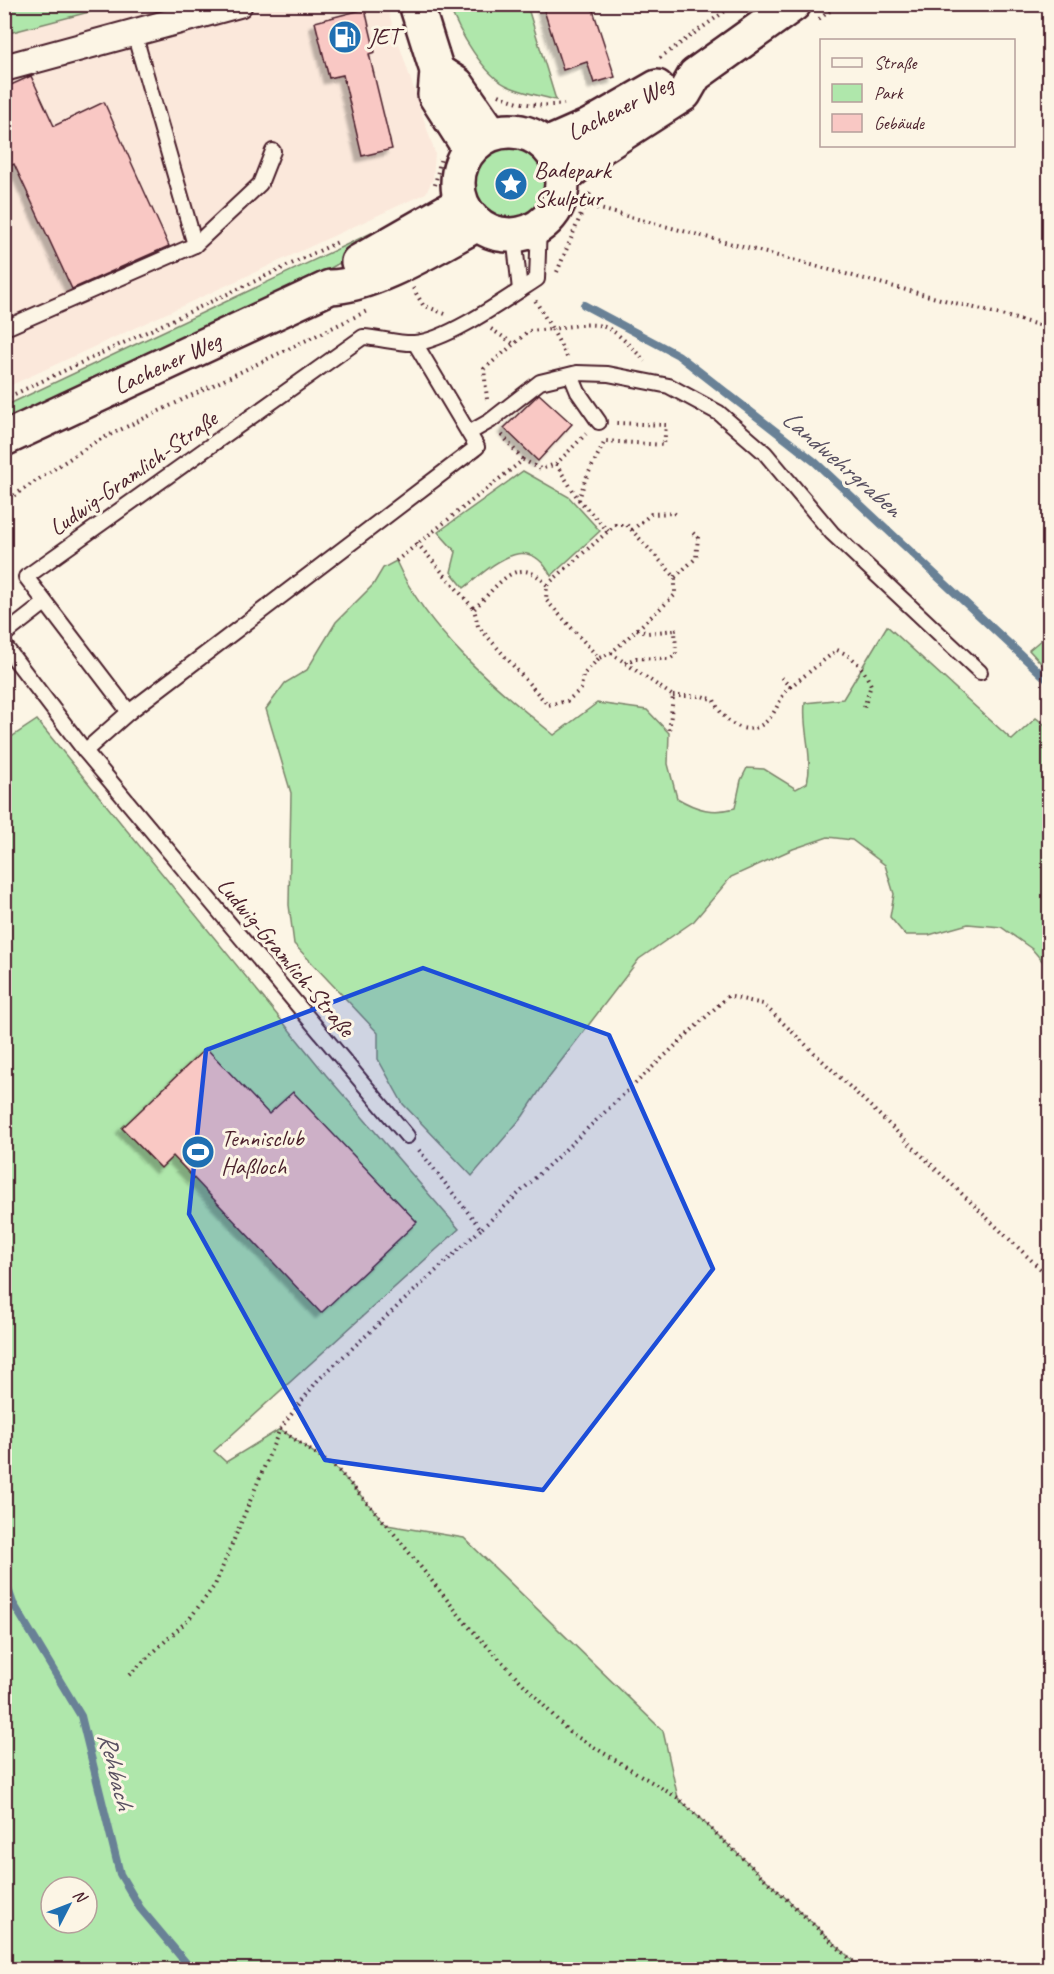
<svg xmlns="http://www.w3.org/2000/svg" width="1054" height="1974" viewBox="0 0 1054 1974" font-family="Caveat,sans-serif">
	<defs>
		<filter id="shadow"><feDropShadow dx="-5.5" dy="5.5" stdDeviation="1.5" flood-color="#0004"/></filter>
	</defs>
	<rect width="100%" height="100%" fill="#fcf5e5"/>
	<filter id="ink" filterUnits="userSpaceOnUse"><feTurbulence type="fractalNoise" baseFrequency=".0167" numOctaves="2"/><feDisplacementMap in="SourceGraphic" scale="12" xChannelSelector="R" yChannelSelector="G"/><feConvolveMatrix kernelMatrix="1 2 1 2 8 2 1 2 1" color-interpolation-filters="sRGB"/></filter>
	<g filter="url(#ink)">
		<!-- built -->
		<path fill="#fbe8db" d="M 116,5 L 386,5 L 435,153 L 433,179 L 426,193 L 5,388 L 5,34 Z"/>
		<!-- green -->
		<g fill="#afe7ab" stroke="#7c836b" stroke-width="1.5" fill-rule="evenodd">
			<path d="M 5,4 L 116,4 L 116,5 L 5,34 Z"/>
			<path d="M 449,5 L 527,5 L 556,100 C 541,96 524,93 510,87 C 484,77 458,30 449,5 Z"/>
			<circle cx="508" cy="183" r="40"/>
			<path d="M 384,227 L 388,235 L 317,276 L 5,423 L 5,406 Z"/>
			<path d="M 523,471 L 569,497 L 600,531 L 551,576 C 527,529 491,567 464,588 L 451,572 L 456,552 L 438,532 Z"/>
			<path d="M 396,561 C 428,632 494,687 554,735 L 597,703 L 647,710 L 669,733 L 668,764 L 677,798 C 697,810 713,814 735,808 L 741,780 L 747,768 L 764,769 L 796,789 L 807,783 C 814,755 802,731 805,703 L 843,699 L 887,626 L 1012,740 L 1036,718 L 1049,728 L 1049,969 L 1032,949 L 1001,927 L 968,924 L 929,935 L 905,935 L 890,917 L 894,894 L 885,865 L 852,840 L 828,837 L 793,849 L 731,877 L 694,921 L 639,959 L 548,1078 L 523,1116 L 472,1176 L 403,1104 L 378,1059 L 378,1033 L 294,944 L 289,905 L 291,793 L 266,709 L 285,683 L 307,670 L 336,622 L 373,585 L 383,568 Z"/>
			<path d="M 1049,633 L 1049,672 L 1029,650 Z"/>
			<path d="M 37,720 L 326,1075 L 459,1229 L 214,1451 L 226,1462 L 280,1429 L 337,1469 L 387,1525 L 464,1538 L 663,1731 L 678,1798 L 862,1969 L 5,1970 L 4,742 ZM 51,1887 L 87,1887 L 87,1923 L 51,1923 Z"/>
		</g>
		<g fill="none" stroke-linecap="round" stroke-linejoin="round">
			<!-- stream -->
			<g stroke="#698196" stroke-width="8">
				<path d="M 584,305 L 678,355 L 815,462 L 1050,682"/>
				<path d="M 4,1577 L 13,1603 L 81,1716 L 120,1874 L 140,1908 L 192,1970"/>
				<path d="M 4,1966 L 8,1970"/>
			</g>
		</g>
		<!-- building -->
		<g fill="#f9c8c4" stroke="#4a1f2b" stroke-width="1.5" filter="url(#shadow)">
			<path d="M 542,4 L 591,4 L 615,77 L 594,83 L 587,62 L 563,70 Z"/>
			<path d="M 365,9 L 375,52 L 369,54 L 392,149 L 362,156 L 343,75 L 329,78 L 315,22 Z"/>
			<path d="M 31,76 L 54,126 L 104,102 L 169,246 L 72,289 L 14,164 L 4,169 L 4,88 Z"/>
			<path d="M 539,394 L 572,424 L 538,461 L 504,428 Z"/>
			<path d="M 206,1048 L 269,1114 L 293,1092 L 417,1222 L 321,1313 L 173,1156 L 161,1168 L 122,1128 Z"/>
		</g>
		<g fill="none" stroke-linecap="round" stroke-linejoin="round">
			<!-- lane casing -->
			<g stroke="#4a1f2b" stroke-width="18">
				<g id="lane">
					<path d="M 134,33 L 195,245"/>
					<path d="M 514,235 L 520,290"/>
					<path d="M 10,326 L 195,245 L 260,184 L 273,151"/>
					<path d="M 571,375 L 578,392 L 599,422"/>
					<path d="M 469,433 L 490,421 L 540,382 L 577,373 L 608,374 L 669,386 L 719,413 L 765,453 L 832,533 L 980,672"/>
					<path d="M 4,635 L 45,603"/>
					<path d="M 4,645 L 85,751 L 407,1136"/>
					<path d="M 129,712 L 26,577 L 363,337 C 380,338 400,344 414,343 C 446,342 509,297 537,279 L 539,226"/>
					<path d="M 85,751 L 129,712 L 477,447 L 415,343"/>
				</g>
			</g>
			<!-- street casing -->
			<g stroke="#4a1f2b" stroke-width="30">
				<path id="street" d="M 4,68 L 239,4"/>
			</g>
			<!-- secondary casing -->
			<g stroke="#4a1f2b" stroke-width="38">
				<g id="secondary">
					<path d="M 416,4 L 437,71 L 435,95 L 469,148"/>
					<path d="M 437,71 L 457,84 L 491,133"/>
					<circle cx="510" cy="183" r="52"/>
					<path d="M 546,145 L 589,126 L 657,87"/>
					<path d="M 562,178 L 600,148 L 684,94 L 695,75 L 794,4"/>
					<path d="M 358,262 L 461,203"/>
					<path id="s1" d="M 4,439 L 330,287 C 374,286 438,245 478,224"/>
				</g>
			</g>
			<!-- path -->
			<g stroke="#4a1f2b" stroke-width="4" stroke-dasharray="1.5 4.5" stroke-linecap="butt">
				<path d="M 819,19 L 839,4"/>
				<path d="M 660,58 L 735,4"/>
				<path d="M 499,95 C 521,105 540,107 564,104"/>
				<path d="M 435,185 L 441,157"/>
				<path d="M 585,205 L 1050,328"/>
				<path d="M 557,272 L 590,193"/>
				<path d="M 413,288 L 423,305 L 445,314"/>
				<path d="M 491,329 L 514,344 L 528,331 L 552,329 L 535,300"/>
				<path d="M 567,357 L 552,329 C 606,320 607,322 645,361"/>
				<path d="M 4,399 L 338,242"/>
				<path d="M 487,399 L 484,369 L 514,344"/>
				<path d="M 502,435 L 523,460"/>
				<path d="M 556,464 L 579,500 L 608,531"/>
				<path d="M 579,500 L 585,480 L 605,441 L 664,445 L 666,425 L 616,423"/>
				<path d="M 4,502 L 95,442 L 367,311"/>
				<path d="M 615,525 L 627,525 L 675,577 L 675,595 L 611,653 L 599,658 L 546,600 L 547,585 Z"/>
				<path d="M 632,530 L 651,514 L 674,513 L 678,517"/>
				<path d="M 417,543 L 474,609"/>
				<path d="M 396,561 L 523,460 L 541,469 L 556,464 L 586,434"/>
				<path d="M 675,577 L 696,558 L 698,538 L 691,531"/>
				<path d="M 547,585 C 517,551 497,587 474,609 L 478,626 L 548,705 L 567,701 L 581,689 L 583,675 L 599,658"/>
				<path d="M 637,629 L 648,633 L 675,630"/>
				<path d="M 611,653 L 673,696 L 669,733"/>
				<path d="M 625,663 L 636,658 L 670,659 L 676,654 L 675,630 L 681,629"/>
				<path d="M 790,687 L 837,650 C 855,657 863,668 871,685 L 864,708"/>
				<path d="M 673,696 L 702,696 L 714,700 C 724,725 752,742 772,715 C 779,705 781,695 790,687 L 781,677"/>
				<path d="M 419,1150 L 481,1229 L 728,996 L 763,1004 L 1050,1278"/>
				<path d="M 280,1429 L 337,1469 L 387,1525 L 468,1626 L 569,1732 L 678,1798 L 862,1970"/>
				<path d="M 129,1675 L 190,1618 L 215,1585 L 280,1429 L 318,1380 L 481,1229"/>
			</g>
			<!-- lane -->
			<use href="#lane" stroke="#fcf5e5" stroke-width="14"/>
			<!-- street -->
			<use href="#street" stroke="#fcf5e5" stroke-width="26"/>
			<!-- secondary -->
			<use href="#secondary" stroke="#fcf5e5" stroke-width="33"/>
		</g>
	</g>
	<!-- marked area -->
	<path fill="#1d4ed8" fill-opacity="0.2" stroke="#1d4ed8" stroke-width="4.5" stroke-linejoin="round" d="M 423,968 L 609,1035 L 713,1269 L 543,1490 L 325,1460 L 189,1214 L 206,1050 Z"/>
	<!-- icons -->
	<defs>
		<g id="fuel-disc" transform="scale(1.725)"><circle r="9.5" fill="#1f6fb2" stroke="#fcf5e5"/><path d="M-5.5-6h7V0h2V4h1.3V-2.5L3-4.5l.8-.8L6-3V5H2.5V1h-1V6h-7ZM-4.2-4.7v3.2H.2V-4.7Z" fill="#fff"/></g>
		<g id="sight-disc" transform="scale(1.725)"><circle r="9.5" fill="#1f6fb2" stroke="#fcf5e5"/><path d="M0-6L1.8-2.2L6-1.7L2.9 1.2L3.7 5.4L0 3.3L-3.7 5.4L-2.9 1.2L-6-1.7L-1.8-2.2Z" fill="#fff"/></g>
		<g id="stadium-disc" transform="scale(1.725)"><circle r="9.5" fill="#1f6fb2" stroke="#fcf5e5"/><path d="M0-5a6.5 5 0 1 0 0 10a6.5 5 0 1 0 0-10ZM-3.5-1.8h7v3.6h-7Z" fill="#fff"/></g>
	</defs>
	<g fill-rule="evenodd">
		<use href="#fuel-disc" x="345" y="37"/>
		<use href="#sight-disc" x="511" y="184"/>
		<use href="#stadium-disc" x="198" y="1152"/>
	</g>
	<g text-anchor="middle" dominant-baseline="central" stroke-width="6" stroke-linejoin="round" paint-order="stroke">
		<!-- poi labels -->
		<g font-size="24" fill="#4a1f2b" stroke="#fcf5e5" text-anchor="start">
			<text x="368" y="37">JET</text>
			<text x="534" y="170">Badepark<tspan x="534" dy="28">Skulptur</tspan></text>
			<text x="221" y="1138">Tennisclub<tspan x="221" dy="28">Haßloch</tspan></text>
		</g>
		<!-- street labels -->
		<g font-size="24" fill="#4a1f2b" stroke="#fcf5e5">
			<text transform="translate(620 108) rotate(-27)">Lachener Weg</text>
			<text stroke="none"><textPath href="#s1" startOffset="180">Lachener Weg</textPath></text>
			<text transform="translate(133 473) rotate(-35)">Ludwig-Gramlich-Straße</text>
			<text transform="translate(286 957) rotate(50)">Ludwig-Gramlich-Straße</text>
		</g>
		<!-- water labels -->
		<g font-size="26" font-style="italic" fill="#595061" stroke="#fcf5e5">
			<text transform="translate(842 463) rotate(41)">Landwehrgraben</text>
			<text transform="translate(116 1771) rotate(76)">Rehbach</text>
		</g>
	</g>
	<!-- margin -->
	<rect width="1054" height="1974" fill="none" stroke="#fcf5e5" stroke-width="24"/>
	<rect x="12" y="12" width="1030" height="1950" fill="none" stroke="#4a1f2b" stroke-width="2" filter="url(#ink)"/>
	<!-- legend -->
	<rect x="820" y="39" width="195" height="108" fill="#fcf5e5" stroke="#b59f9b" stroke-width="1.5"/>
	<rect x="832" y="58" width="30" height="9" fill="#fcf5e5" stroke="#b59f9b" stroke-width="1.5"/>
	<text x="874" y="69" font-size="18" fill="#4a1f2b">Straße</text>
	<rect x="832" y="84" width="30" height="18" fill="#afe7ab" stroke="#b59f9b" stroke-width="1.5"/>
	<text x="874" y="99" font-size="18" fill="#4a1f2b">Park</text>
	<rect x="832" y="114" width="30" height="18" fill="#f9c8c4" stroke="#b59f9b" stroke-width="1.5"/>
	<text x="874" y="129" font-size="18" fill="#4a1f2b">Gebäude</text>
	<!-- north arrow -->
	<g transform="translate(69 1905) rotate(48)"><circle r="28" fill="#fcf5e5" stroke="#b59f9b" stroke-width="1.5"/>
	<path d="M0-4.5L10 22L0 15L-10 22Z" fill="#1f6fb2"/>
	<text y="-9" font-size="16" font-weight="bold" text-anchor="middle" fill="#4a1f2b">N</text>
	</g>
</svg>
